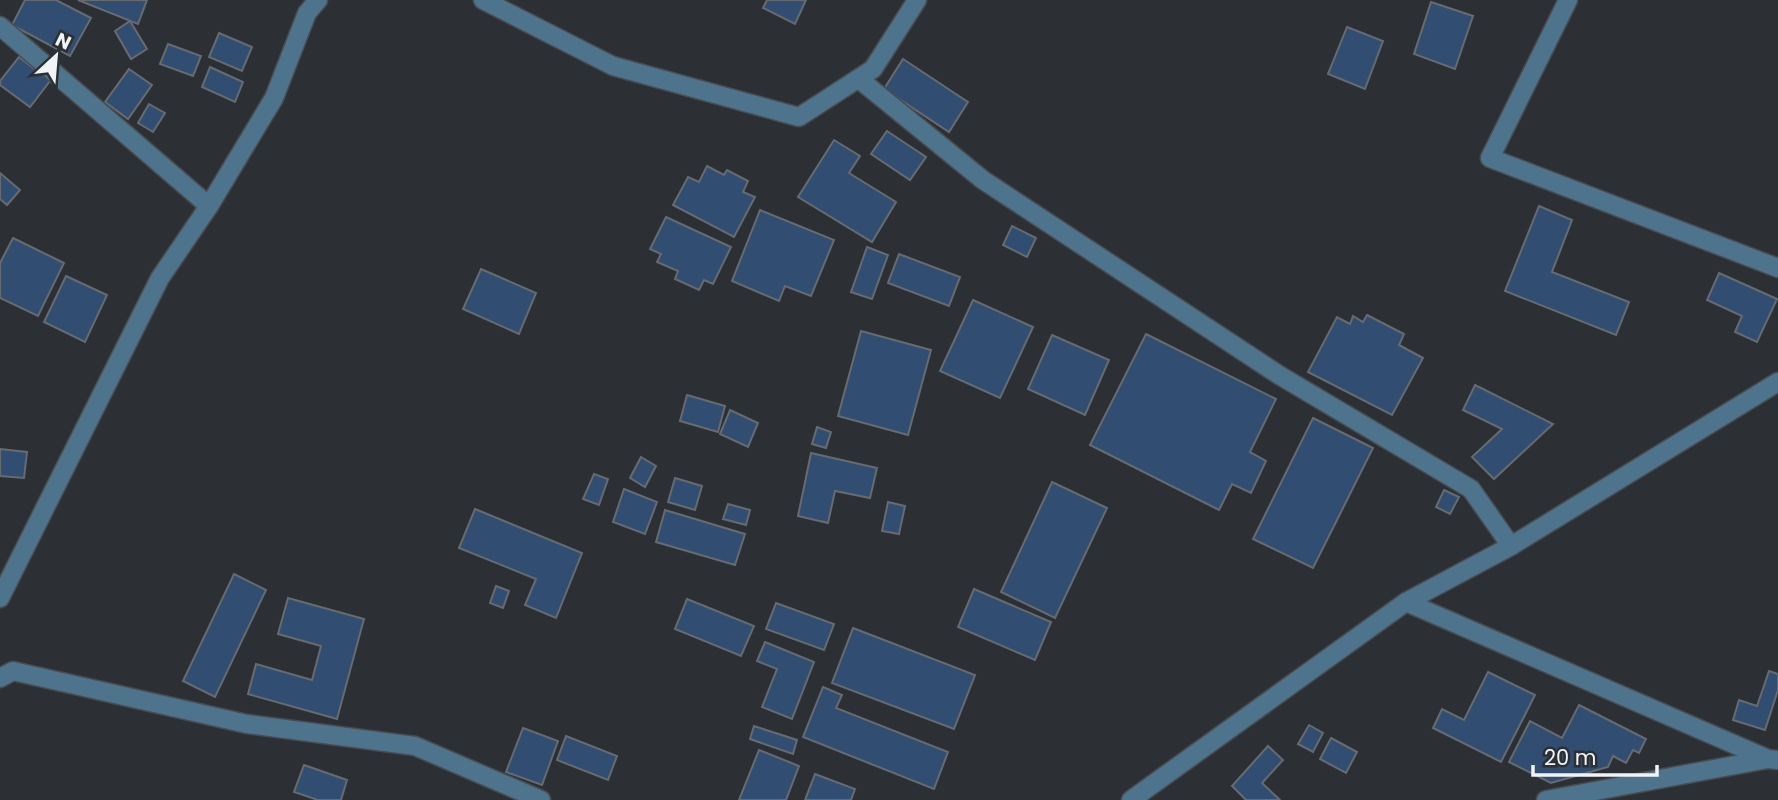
<svg xmlns="http://www.w3.org/2000/svg" width="1778" height="800" viewBox="0 0 1778 800" font-family="Poppins,sans-serif">
	<rect width="100%" height="100%" fill="#2c2f34"/>
	<!-- building -->
	<g fill="#314e72" stroke="#666b70" stroke-width="2">
		<path d="M 25,0 L 56,0 L 91,18 L 70,56 L 12,25 Z"/>
		<path d="M 78,0 L 147,0 L 138,24 Z"/>
		<path d="M 767,0 L 806,0 L 795,24 L 763,8 Z"/>
		<path d="M 1431,2 L 1473,16 L 1455,69 L 1414,54 Z"/>
		<path d="M 130,21 L 147,49 L 131,59 L 115,31 Z"/>
		<path d="M 1347,27 L 1383,41 L 1365,89 L 1328,74 Z"/>
		<path d="M 219,33 L 252,47 L 242,71 L 209,57 Z"/>
		<path d="M 168,44 L 201,56 L 193,76 L 160,64 Z"/>
		<path d="M 19,57 L 50,81 L 30,107 L 0,85 L 0,81 Z"/>
		<path d="M 903,59 L 968,102 L 949,132 L 884,89 Z"/>
		<path d="M 210,67 L 243,82 L 235,102 L 202,87 Z"/>
		<path d="M 129,69 L 152,85 L 128,119 L 105,102 Z"/>
		<path d="M 149,104 L 165,113 L 153,132 L 138,123 Z"/>
		<path d="M 887,131 L 926,157 L 910,180 L 871,154 Z"/>
		<path d="M 834,140 L 860,156 L 849,173 L 896,202 L 872,242 L 798,197 Z"/>
		<path d="M 707,166 L 724,175 L 727,170 L 748,181 L 743,192 L 755,197 L 734,237 L 673,205 L 688,177 L 699,182 Z"/>
		<path d="M 0,173 L 20,190 L 7,205 L 0,199 Z"/>
		<path d="M 1539,206 L 1572,220 L 1552,272 L 1629,302 L 1616,335 L 1505,291 Z"/>
		<path d="M 760,210 L 834,240 L 811,296 L 785,286 L 779,301 L 732,281 Z"/>
		<path d="M 666,217 L 731,247 L 713,284 L 704,280 L 699,290 L 675,279 L 678,271 L 657,262 L 661,254 L 650,249 Z"/>
		<path d="M 1012,226 L 1036,238 L 1027,257 L 1003,245 Z"/>
		<path d="M 13,238 L 64,263 L 38,316 L 0,298 L 0,263 Z"/>
		<path d="M 867,247 L 888,255 L 872,299 L 851,292 Z"/>
		<path d="M 899,254 L 960,277 L 949,306 L 888,283 Z"/>
		<path d="M 481,269 L 536,293 L 519,334 L 463,309 Z"/>
		<path d="M 1719,273 L 1777,299 L 1757,342 L 1735,332 L 1742,316 L 1707,300 Z"/>
		<path d="M 66,276 L 107,295 L 85,342 L 44,322 Z"/>
		<path d="M 973,300 L 1033,327 L 1000,398 L 940,371 Z"/>
		<path d="M 1367,315 L 1404,334 L 1399,345 L 1423,358 L 1392,415 L 1308,372 L 1337,317 L 1350,324 L 1353,316 L 1363,322 Z"/>
		<path d="M 861,331 L 931,350 L 908,435 L 838,416 Z"/>
		<path d="M 1146,334 L 1276,399 L 1250,452 L 1266,461 L 1251,493 L 1232,484 L 1219,510 L 1090,445 Z"/>
		<path d="M 1052,335 L 1109,360 L 1085,415 L 1028,389 Z"/>
		<path d="M 1475,385 L 1553,424 L 1494,479 L 1472,457 L 1502,429 L 1463,410 Z"/>
		<path d="M 687,395 L 725,406 L 718,432 L 680,421 Z"/>
		<path d="M 730,410 L 758,423 L 748,447 L 720,434 Z"/>
		<path d="M 1313,418 L 1373,448 L 1313,568 L 1253,539 Z"/>
		<path d="M 817,427 L 831,432 L 826,448 L 812,444 Z"/>
		<path d="M 0,449 L 27,452 L 24,478 L 0,476 Z"/>
		<path d="M 811,453 L 877,468 L 870,498 L 835,491 L 828,523 L 798,516 Z"/>
		<path d="M 641,457 L 656,466 L 645,487 L 630,478 Z"/>
		<path d="M 594,474 L 608,479 L 599,505 L 583,499 Z"/>
		<path d="M 675,478 L 702,486 L 695,510 L 668,502 Z"/>
		<path d="M 1052,482 L 1107,508 L 1055,618 L 1001,592 Z"/>
		<path d="M 624,489 L 657,502 L 645,534 L 613,522 Z"/>
		<path d="M 1444,490 L 1459,497 L 1450,514 L 1436,507 Z"/>
		<path d="M 888,502 L 905,506 L 899,534 L 882,531 Z"/>
		<path d="M 728,504 L 750,510 L 746,525 L 723,519 Z"/>
		<path d="M 475,509 L 582,553 L 556,618 L 525,605 L 536,579 L 459,548 Z"/>
		<path d="M 665,510 L 745,534 L 735,565 L 656,542 Z"/>
		<path d="M 234,574 L 266,590 L 215,697 L 183,681 Z"/>
		<path d="M 496,586 L 509,591 L 503,608 L 490,603 Z"/>
		<path d="M 974,589 L 1051,622 L 1035,660 L 958,627 Z"/>
		<path d="M 288,598 L 364,619 L 337,719 L 248,694 L 256,664 L 312,680 L 321,646 L 278,634 Z"/>
		<path d="M 687,599 L 754,626 L 741,656 L 675,629 Z"/>
		<path d="M 776,603 L 834,624 L 824,650 L 766,629 Z"/>
		<path d="M 853,628 L 975,675 L 954,729 L 832,683 Z"/>
		<path d="M 765,642 L 814,662 L 792,719 L 762,707 L 777,669 L 757,661 Z"/>
		<path d="M 1769,671 L 1778,674 L 1778,690 L 1765,730 L 1733,720 L 1739,700 L 1757,706 Z"/>
		<path d="M 1488,672 L 1535,695 L 1501,762 L 1433,728 L 1442,709 L 1464,720 Z"/>
		<path d="M 823,687 L 842,695 L 836,708 L 948,752 L 934,789 L 803,737 Z"/>
		<path d="M 1579,705 L 1646,739 L 1639,753 L 1633,750 L 1626,763 L 1613,756 L 1608,767 L 1551,783 L 1509,762 L 1530,721 L 1562,738 Z"/>
		<path d="M 1309,725 L 1323,733 L 1313,752 L 1298,744 Z"/>
		<path d="M 754,726 L 797,740 L 793,754 L 750,739 Z"/>
		<path d="M 523,728 L 558,741 L 542,785 L 506,772 Z"/>
		<path d="M 566,736 L 617,756 L 608,780 L 557,760 Z"/>
		<path d="M 1331,738 L 1357,752 L 1346,773 L 1320,759 Z"/>
		<path d="M 1268,746 L 1283,760 L 1262,783 L 1280,800 L 1246,800 L 1232,786 Z"/>
		<path d="M 759,750 L 799,766 L 786,800 L 739,800 Z"/>
		<path d="M 304,765 L 347,780 L 341,800 L 318,800 L 294,792 Z"/>
		<path d="M 815,774 L 855,789 L 851,800 L 805,800 Z"/>
	</g>
	<g fill="none" stroke-linecap="round" stroke-linejoin="round">
		<!-- minor casing -->
		<g stroke="#484b4f" stroke-width="21">
			<g id="minor">
				<path d="M 483,0 L 613,66 L 799,117 L 873,69 L 917,0"/>
				<path d="M 1568,0 L 1490,158 L 1778,268"/>
				<path d="M 0,26 L 209,206"/>
				<path d="M 859,79 L 983,180 L 1279,375 L 1471,489 L 1511,546"/>
				<path d="M 0,598 L 160,278 L 209,206 L 274,98 L 307,13 L 318,0"/>
				<path d="M 1406,602 L 1768,759 L 1778,760"/>
				<path d="M 0,678 L 13,671 L 247,724 L 415,746 L 541,800"/>
				<path d="M 1131,800 L 1406,602 L 1511,546 L 1778,382"/>
				<path d="M 1546,800 L 1768,759"/>
			</g>
		</g>
		<!-- minor -->
		<use href="#minor" stroke="#4e738d" stroke-width="18"/>
	</g>
	<!-- north arrow -->
	<g transform="translate(56 56) rotate(26)" stroke="#2c2f34" stroke-width="5" paint-order="stroke">
	<path d="M0-5L12 26L0 18L-12 26Z" fill="#f1f4f7"/>
	<text y="-10" font-size="19" font-weight="bold" text-anchor="middle" fill="#f1f4f7">N</text>
	</g>
	<!-- scale -->
	<path d="M1533 765v10h124v-10" fill="none" stroke="#f1f4f7" stroke-width="3.5"/>
	<text x="1544" y="765" font-size="21" fill="#f1f4f7" stroke="#2c2f34" stroke-width="5" paint-order="stroke">20 m</text>
</svg>
